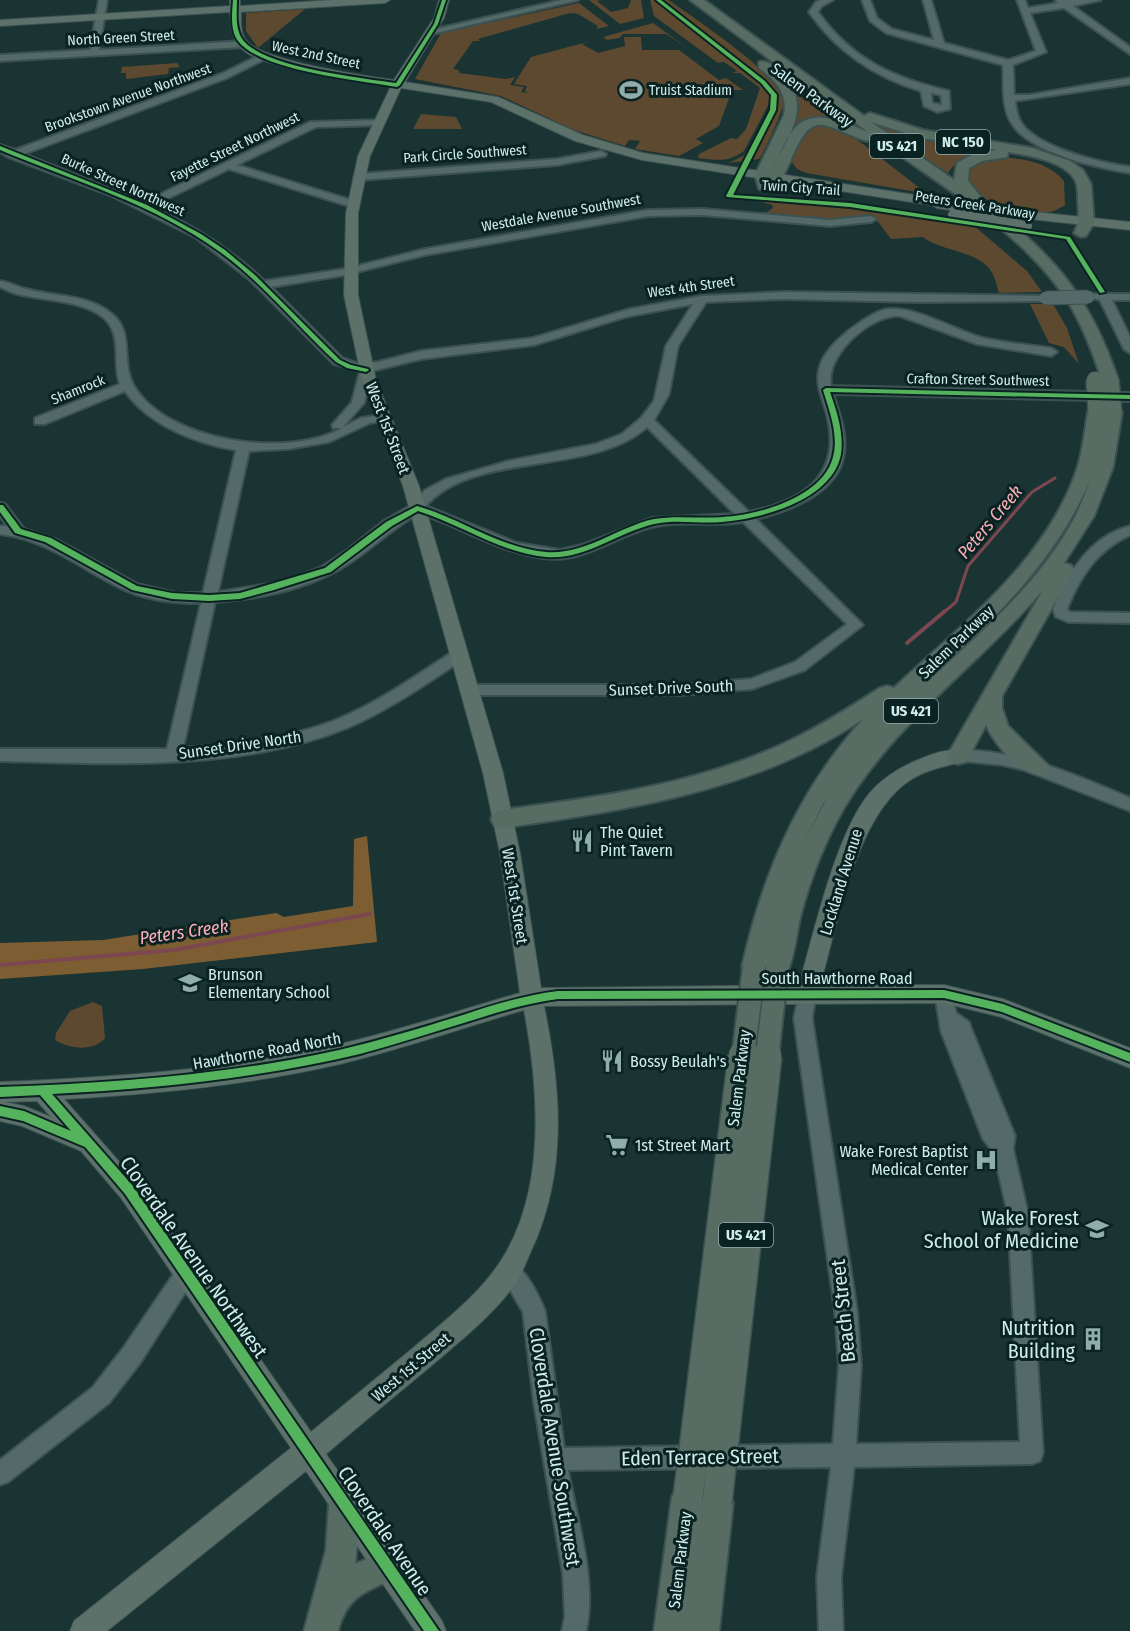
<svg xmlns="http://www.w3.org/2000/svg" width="1130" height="1631" viewBox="0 0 1130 1631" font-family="'Fira Sans Condensed',sans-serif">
	<rect width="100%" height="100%" fill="#1a3433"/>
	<!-- green -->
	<g fill="#5c492f">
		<path d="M 589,0 L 601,0 L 597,1 L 611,12 L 628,8 L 631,0 L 641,0 L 644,18 L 620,24 Z"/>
		<path d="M 650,0 L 669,0 C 693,18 780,74 784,100 C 785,107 765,151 759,159 L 728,163 L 743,156 L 750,148 L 757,148 L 776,99 L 772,98 L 744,151 C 728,163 716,160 698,158 L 699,154 L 731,138 L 737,139 L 746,129 L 760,88 L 740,73 L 732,73 L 737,71 L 724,62 L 718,63 L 654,16 Z"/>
		<path d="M 579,3 L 609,26 L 596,29 L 598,26 L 578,14 L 570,13 L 478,39 L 480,41 L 473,41 L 453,69 L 459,70 L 459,73 L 506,79 L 515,77 L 510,85 L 524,87 L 521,92 L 528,93 L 525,91 L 527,86 L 514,84 L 531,57 L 591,41 L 582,44 L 598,53 L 625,46 L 624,37 L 641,37 L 642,50 L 679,50 L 719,80 L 726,78 L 743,90 L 732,90 L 719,126 L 696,139 L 703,143 L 679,156 L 635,149 L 640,141 L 629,140 L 625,146 L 574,130 L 501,96 L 415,79 L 441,33 Z"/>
		<path d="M 305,9 L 258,48 L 246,31 L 246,13 Z"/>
		<path d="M 653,23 L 687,48 L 666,34 L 623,34 L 619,38 L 607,40 L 603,37 Z"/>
		<path d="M 177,63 L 180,67 L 169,68 L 168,74 L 126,79 L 126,73 L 121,73 L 122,67 Z"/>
		<path d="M 796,96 L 804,98 L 837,122 L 793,124 L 799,108 Z"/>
		<path d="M 421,114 L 456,117 L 462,129 L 413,129 Z"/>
		<path d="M 878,123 L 1000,149 C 978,158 965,148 948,173 L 877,126 Z"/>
		<path d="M 819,125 L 846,131 L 921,189 L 917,192 L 806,173 L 797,169 L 791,161 C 793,144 802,130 819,125 Z"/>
		<path d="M 1001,157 C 1024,159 1048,162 1064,181 L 1065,206 C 1059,207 1056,212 1048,212 C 1022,214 963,203 967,168 L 985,159 Z"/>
		<path d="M 756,200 L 880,210 L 973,225 L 1027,271 L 1042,292 L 999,293 C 997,286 995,277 991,271 C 979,251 940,251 923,237 L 891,239 L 879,223 L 870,216 L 822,220 L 738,212 L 767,212 L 773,208 L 772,205 Z"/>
		<path d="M 1030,304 L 1053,304 L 1067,328 L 1079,364 L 1064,347 L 1049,343 Z"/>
		<path d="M 93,1002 L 102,1006 L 105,1038 C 93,1052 70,1049 55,1040 L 56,1033 L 70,1011 Z"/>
	</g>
	<!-- forest -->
	<path fill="#7d5e33" d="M 367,836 L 377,942 L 143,969 L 0,979 L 0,943 L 103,940 L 276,913 L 284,917 L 353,906 L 354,839 Z"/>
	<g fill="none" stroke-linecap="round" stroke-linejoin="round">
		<!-- stream-far1 -->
		<path stroke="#7c4750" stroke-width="3" d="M 943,613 L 956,602 L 968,566 L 1032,492 L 1055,478"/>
		<!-- stream -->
		<g stroke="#7c4750" stroke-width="4">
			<path d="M 907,643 L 945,611"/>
			<path d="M 0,965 L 174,950 L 370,914"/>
		</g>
		<!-- minor casing -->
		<g stroke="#3c5151" stroke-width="4">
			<g id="minor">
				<path d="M 99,0 L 107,0 L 99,50 L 243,41 L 248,44 L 243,47 L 0,61 L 0,55 L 90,50 Z"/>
				<path d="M 562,0 L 578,0 L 432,34 L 427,31 Z"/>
				<path d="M 821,0 L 833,0 L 822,6 L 818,12 C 852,60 894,78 949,91 L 950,109 L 937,112 L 924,106 L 921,91 C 875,77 837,52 809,12 L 816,2 ZM 931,93 L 941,95 L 942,105 L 932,103 Z"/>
				<path d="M 862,0 L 870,0 L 877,18 L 892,29 L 934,40 L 923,0 L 931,0 L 944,43 L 1008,60 L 1036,51 L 1017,0 L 1025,0 L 1028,8 L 1058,3 L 1055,0 L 1101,0 L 1073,6 L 1130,47 L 1130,54 L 1064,8 L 1030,13 L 1046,52 L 1013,65 L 1014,95 L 1029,95 L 1130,78 L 1130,84 L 1015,101 C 1016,109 1017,117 1022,124 C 1039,148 1101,163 1130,167 L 1130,173 C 1098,168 1030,153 1012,124 C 1001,107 1004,83 1003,65 L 886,33 L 870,21 Z"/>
				<path d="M 262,54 L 265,55 L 265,59 L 227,78 L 24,154 L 144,202 L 310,122 L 383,120 L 384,122 L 379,125 L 316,127 L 237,165 L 357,202 L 357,206 L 349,206 L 229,169 L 152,206 C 194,226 231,249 264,281 L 345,269 L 425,249 L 648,210 L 703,209 L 830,220 L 871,216 L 876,219 L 871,222 L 830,226 L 703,215 L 648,216 L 425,255 L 345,275 L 271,287 L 342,358 L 359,364 L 378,362 L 421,351 L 533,338 L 630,309 L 702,296 L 785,292 L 1050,296 L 1052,298 L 1046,301 L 919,302 L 785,299 L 706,302 L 678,346 L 669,394 L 654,420 L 749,512 C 801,502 841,477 828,419 C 825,403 815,387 819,370 C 822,354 836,341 848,331 C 858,324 876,310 888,309 C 916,306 956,331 983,338 C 1005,343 1029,345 1051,348 L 1057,352 L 1051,356 L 977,344 L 900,316 C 871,314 825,355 831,386 L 1130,393 L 1130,401 L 833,394 C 839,413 847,433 844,453 C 839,493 789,511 756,519 L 863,625 L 805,670 L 752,689 L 680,695 L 469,695 L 461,690 L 469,685 L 680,685 L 751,679 L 795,662 L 847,624 L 743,522 C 714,527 685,520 656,526 C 617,534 585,564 543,558 C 499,552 461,527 419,513 C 389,530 368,553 340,569 C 303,590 257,599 215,602 L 183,748 C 234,744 286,739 333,721 C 377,704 415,676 454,651 L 464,651 L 466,655 L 464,659 C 426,684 389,710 347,728 C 242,771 111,764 0,761 L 0,749 L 167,749 L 201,603 C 175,603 151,601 127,591 C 83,571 50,540 0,534 L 0,526 L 7,526 L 0,516 L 0,503 L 5,504 L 24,529 L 57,540 L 137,584 L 176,593 L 203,593 L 236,450 C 197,444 148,425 125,391 L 45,424 L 35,424 L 35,418 L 120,384 C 113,367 120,345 112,329 C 100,301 47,301 22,295 C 14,294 7,290 0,287 L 0,281 C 9,282 17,287 26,289 C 55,297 88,294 112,314 C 135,333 120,362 134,386 C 167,442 289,459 342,428 L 333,428 L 332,425 L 352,402 L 360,371 L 334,364 L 249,279 L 195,237 L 112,196 L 8,157 L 0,152 L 0,145 L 15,150 L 221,74 ZM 693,304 L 666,346 L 654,401 L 641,418 L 622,434 L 596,444 L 509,461 L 446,479 L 425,490 L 412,505 L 384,521 L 346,551 L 322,567 L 282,582 L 218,592 L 249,451 L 288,449 L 329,442 L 370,423 L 388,420 L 388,414 L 361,418 L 343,427 L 364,403 L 372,371 L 421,359 L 534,345 L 625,317 ZM 647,427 L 735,514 L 652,518 L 582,545 L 560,550 L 517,543 L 426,506 C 474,450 591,477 647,427 Z"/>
				<path d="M 601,151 L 606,154 L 605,156 L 557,165 L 359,180 L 354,177 L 359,174 L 557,159 Z"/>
				<path d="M 1130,294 L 1130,300 L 1112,300 L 1130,337 L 1130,353 L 1124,349 L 1100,300 L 1089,297 L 1095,294 Z"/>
				<path d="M 1130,526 L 1130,535 C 1097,550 1080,577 1067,609 L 1070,612 L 1130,613 L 1130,623 L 1068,622 L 1056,617 L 1053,609 C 1068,573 1090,536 1130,526 Z"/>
				<path d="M 958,750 C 1020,750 1074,774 1130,798 L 1130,811 L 1024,770 L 1003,765 L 952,760 L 950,756 Z"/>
				<path d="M 807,985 L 813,988 L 816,993 L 812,1018 L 857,1311 L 861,1366 L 856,1444 L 1020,1442 L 1008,1214 L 994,1153 L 983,1139 L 941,1031 L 935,994 L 938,989 L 944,986 L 950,989 L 956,1013 L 969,1022 L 971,1028 L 1015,1136 L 1013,1149 L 1028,1214 L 1043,1453 L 1040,1461 L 1032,1464 L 854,1467 L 841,1577 L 843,1631 L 819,1631 L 817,1577 L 831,1467 L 568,1470 C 577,1521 597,1580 586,1631 L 562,1631 L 565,1617 L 563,1574 L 534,1403 L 523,1312 L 499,1271 L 502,1264 L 509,1261 C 526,1268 538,1294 545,1311 L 564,1448 L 833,1444 L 839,1366 L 835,1311 L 794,1018 L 801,988 Z"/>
				<path d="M 186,1263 L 193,1266 L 196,1273 L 193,1280 L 140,1363 L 109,1403 L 8,1482 L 0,1485 L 0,1460 L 93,1387 L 124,1347 L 179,1266 Z"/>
			</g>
		</g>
		<!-- major casing -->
		<g stroke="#3c5151" stroke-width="2">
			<g id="major">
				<path d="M 230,0 L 240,0 L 240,6 L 333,0 L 390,0 L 385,3 L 241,12 C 241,20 240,31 245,39 C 259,61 366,76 394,80 L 434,18 L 439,0 L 449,0 L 444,18 L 405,82 L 498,97 L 583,135 L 643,153 L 941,199 L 941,205 L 937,206 L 642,160 L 575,141 L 491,102 L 401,88 L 370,156 L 358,213 L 358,295 L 376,380 L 419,486 L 503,773 L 520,853 L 541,988 L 799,985 C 814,933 835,837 868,795 C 882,778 900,767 920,759 C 932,754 952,747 965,751 L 967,756 L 965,761 C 947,766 928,769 912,779 C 856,813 838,924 820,985 L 944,985 L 1003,999 L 1130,1048 L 1130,1068 L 1001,1017 L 944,1003 L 544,1006 C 561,1088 568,1172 531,1251 C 527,1260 523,1271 518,1280 C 495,1314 461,1340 431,1366 C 396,1395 361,1424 326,1454 L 442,1621 L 446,1631 L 415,1631 L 306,1471 L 107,1631 L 70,1631 L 74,1621 L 291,1448 L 121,1198 L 81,1151 L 22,1126 L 0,1121 L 0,1082 C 114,1077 228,1070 340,1044 C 401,1030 460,1010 520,993 L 500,853 L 483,773 L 403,486 L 362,380 L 344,295 L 346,213 L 358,156 L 391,86 C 361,82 269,68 247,53 C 232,43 231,28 230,12 L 0,26 L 0,20 L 230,6 ZM 524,1010 C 539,1089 547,1191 500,1262 C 478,1296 443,1322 413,1348 C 379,1376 345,1404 311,1432 L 137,1182 L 64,1099 C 157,1094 249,1085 340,1064 C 402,1049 462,1028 524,1010 ZM 37,1101 L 51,1117 L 24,1106 L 5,1102 Z"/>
				<path d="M 1007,209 L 1130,222 L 1130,230 L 1002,216 L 1001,213 Z"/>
			</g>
		</g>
		<!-- highway casing -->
		<g stroke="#3c5151" stroke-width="4">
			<g id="highway">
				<path d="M 690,0 L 704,0 L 864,116 L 870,113 L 923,130 L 1032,148 L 1070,161 L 1083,170 L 1091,184 L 1094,223 L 1086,236 L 1081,237 L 1074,233 C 1080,222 1079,214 1078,201 C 1078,195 1078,188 1076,182 C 1067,161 1027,155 1008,152 L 1007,157 L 982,161 L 969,168 L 968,181 L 982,198 L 981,200 C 1051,251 1091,297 1118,380 L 1116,384 L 1110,385 L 1102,380 C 1093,353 1084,329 1070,305 C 1024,231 941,187 873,136 L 867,141 C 852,137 839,128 823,125 C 802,122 794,157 785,172 C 780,178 774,184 769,189 L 759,189 L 755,175 L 784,115 C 788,93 776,81 759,68 L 759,62 C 768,60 774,66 780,72 C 815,105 788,135 772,170 C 779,157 784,140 794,129 C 813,106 846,123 868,132 ZM 871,122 L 921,138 L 997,150 L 973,154 L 957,163 L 954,180 Z"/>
				<path d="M 1097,407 L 1105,411 L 1113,407 L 1122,412 L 1113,467 L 1094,516 L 1064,563 L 1071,565 L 1074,569 L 1002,696 L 1002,708 L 1008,726 L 1051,768 L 1048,774 C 1024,781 995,745 986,725 L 966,762 L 958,764 L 950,762 L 947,756 L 1043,590 C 979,665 895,722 844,808 C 825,841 811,877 801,914 C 796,933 795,957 786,975 L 777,978 L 768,975 L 765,969 L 763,974 L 754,977 L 745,974 L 742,967 C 763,873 798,791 863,719 C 757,791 626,810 502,828 L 494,825 L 491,819 L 494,813 L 502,810 C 600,797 700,784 789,741 C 821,726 850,707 880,688 L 887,686 L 894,688 C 963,623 1048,560 1078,466 C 1083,449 1085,430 1088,412 ZM 1091,478 C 1086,491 1081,505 1075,517 C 1035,593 960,650 899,708 C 973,637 1050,575 1091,478 ZM 859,752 L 827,798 L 799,852 L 823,804 Z"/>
				<path d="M 688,1481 L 699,1486 L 704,1497 L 706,1492 L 717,1487 L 728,1492 L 733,1503 L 719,1631 L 654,1631 L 672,1497 L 677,1486 Z"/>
				<path d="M 345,1488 L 356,1493 L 361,1504 L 355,1564 L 387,1550 L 398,1555 L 403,1566 L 398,1577 C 367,1591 347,1595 338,1631 L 304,1631 L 326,1550 L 329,1504 L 334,1493 Z"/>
			</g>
		</g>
		<!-- minor -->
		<use href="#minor" fill="#546a69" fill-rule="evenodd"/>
		<!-- major -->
		<use href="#major" fill="#5c716a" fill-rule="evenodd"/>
		<!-- highway -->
		<use href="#highway" fill="#576d63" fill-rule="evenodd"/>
		<!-- minor-bridge casing -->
		<g stroke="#3c5151" stroke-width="15" stroke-linecap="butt">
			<path id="minor-bridge" d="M 1046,298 L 1088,297"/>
		</g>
		<!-- major-bridge casing -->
		<g stroke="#3c5151" stroke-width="14" stroke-linecap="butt">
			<g id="major-bridge">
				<path d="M 937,202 L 972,207"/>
				<path d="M 954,215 L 1026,226"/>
			</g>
		</g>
		<!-- highway-bridge-far2 casing -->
		<g stroke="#3c5151" stroke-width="20" stroke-linecap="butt">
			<g id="highway-bridge-far2">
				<path d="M 1095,380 L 1097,412"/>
				<path d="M 1110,380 L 1113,412"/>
			</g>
		</g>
		<!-- highway-bridge-far1 casing -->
		<g stroke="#3c5151" stroke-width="26" stroke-linecap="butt">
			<g id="highway-bridge-far1">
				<path d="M 743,1058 L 754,967"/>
				<path d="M 767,1058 L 777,968"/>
			</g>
		</g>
		<!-- highway-bridge casing -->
		<g stroke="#3c5151" stroke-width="32" stroke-linecap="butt">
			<g id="highway-bridge">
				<path d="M 688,1497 L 743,1056"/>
				<path d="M 717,1503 L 767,1056"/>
			</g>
		</g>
		<!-- minor-bridge -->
		<use href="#minor-bridge" stroke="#546a69" stroke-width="13"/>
		<!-- major-bridge -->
		<use href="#major-bridge" stroke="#5c716a" stroke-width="12"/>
		<!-- highway-bridge-far2 -->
		<use href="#highway-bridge-far2" stroke="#576d63" stroke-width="17"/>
		<!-- highway-bridge-far1 -->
		<use href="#highway-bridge-far1" stroke="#576d63" stroke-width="22"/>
		<!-- highway-bridge -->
		<use href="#highway-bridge" stroke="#576d63" stroke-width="29"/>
		<!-- cycleway casing -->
		<g stroke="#0a2322" stroke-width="4">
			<g id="cycleway">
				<path d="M 233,0 L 237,0 C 237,12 235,26 241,37 C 257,67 363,78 396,83 L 434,24 L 442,0 L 446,0 L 438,24 L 400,85 L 397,87 C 359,80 261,71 238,41 C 230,30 232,13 233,0 Z"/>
				<path d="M 656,0 L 661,0 L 765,81 L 777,95 L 776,110 L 733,195 L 850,203 L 1070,237 L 1105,292 L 1100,293 L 1066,239 L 850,207 L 727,197 L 726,196 L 770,110 L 771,95 L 761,83 Z"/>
				<path d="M 0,146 L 147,205 L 201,234 L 225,250 L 255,275 L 340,360 L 351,365 L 368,369 L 369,370 L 366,372 L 347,368 L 336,362 C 297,326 263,283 220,252 C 154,204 74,181 0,150 Z"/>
				<path d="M 826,388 L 1130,395 L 1130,399 L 830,392 C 837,412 844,433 841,454 C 833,500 761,519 722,522 C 699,524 676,519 654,524 C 616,533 586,560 546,557 C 501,553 460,524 418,511 L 392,526 L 331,572 L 274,590 L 240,599 L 209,601 L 172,599 L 132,590 L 45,542 L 15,533 L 0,512 L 0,505 L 3,505 L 21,529 L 51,538 L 137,586 L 172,593 L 209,595 L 240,593 L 325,568 L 386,522 L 417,506 C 460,518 500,548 546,552 C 586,555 617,527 654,519 C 677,515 700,519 723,517 C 759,515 823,497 833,457 C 839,435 829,410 823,390 Z"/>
				<path d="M 944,990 L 1003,1004 L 1130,1053 L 1130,1062 L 1002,1012 L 944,998 L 558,999 C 527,1003 499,1012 470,1021 C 433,1032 397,1044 360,1054 C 259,1078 156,1089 52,1094 L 133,1186 L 439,1631 L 424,1631 L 125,1194 L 85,1147 L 23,1121 L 0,1116 L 0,1106 L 24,1111 L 71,1131 L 40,1095 L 0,1097 L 0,1087 C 114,1083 227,1075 339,1050 C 382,1040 424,1027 466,1014 C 496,1004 526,995 558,991 Z"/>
			</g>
		</g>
		<!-- cycleway -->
		<use href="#cycleway" fill="#56b35d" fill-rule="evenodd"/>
	</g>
	<!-- icons -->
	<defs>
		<g id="stadium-bare" transform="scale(1.8)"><path d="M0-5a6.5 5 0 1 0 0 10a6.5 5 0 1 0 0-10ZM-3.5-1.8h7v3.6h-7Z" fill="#90acab" stroke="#0a2322" stroke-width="2.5" paint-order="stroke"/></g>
		<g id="restaurant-bare" transform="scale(1.8)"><path d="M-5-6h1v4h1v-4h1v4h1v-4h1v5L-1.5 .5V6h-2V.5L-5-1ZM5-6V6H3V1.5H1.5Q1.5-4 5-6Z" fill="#90acab" stroke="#0a2322" stroke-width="2.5" paint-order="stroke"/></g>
		<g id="school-bare" transform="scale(1.8)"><path d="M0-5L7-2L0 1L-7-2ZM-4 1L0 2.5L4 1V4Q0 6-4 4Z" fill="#90acab" stroke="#0a2322" stroke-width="2.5" paint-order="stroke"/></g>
		<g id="supermarket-bare" transform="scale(1.8)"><path d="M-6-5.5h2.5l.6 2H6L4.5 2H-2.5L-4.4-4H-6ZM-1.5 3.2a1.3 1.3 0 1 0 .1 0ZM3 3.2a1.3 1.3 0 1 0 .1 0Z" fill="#90acab" stroke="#0a2322" stroke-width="2.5" paint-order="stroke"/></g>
		<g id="hospital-bare" transform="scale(1.8)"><path d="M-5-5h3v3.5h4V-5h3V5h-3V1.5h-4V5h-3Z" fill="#90acab" stroke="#0a2322" stroke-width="2.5" paint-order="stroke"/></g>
		<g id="university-bare" transform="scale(1.8)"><path d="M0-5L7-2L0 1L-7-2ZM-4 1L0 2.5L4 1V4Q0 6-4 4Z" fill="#90acab" stroke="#0a2322" stroke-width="2.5" paint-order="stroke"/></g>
		<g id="building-bare" transform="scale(1.8)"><path d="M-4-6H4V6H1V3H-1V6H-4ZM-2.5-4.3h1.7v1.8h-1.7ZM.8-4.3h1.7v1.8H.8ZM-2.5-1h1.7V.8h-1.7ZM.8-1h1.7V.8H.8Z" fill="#90acab" stroke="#0a2322" stroke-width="2.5" paint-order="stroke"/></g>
	</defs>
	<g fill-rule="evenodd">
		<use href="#stadium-bare" x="631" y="90"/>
		<use href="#restaurant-bare" x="582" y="841"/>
		<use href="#school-bare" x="190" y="983"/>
		<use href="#restaurant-bare" x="612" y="1061"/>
		<use href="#supermarket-bare" x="617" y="1145"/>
		<use href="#hospital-bare" x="986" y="1160"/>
		<use href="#university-bare" x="1097" y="1229"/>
		<use href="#building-bare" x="1093" y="1339"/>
	</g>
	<g text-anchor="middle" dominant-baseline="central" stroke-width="6" stroke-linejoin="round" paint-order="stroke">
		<!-- far-street labels -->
		<g font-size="14" fill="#cfedeb" stroke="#0a2322">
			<text transform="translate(121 38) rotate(-3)">North Green Street</text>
			<text transform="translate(316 55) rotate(12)">West 2nd Street</text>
			<text transform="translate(128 98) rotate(-20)">Brookstown Avenue Northwest</text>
			<text transform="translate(235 147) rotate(-26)">Fayette Street Northwest</text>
			<text transform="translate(465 154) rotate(-4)">Park Circle Southwest</text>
			<text transform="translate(123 185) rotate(24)">Burke Street Northwest</text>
			<text transform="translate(801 188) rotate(4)">Twin City Trail</text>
			<text transform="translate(975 205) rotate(9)">Peters Creek Parkway</text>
			<text transform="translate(561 213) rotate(-10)">Westdale Avenue Southwest</text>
			<text transform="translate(691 287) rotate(-8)">West 4th Street</text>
			<text transform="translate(978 380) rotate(1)">Crafton Street Southwest</text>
			<text transform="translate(78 390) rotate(-22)">Shamrock</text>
		</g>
		<!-- far-poi labels -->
		<g font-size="14" fill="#cfedeb" stroke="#0a2322" text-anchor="start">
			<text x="649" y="90">Truist Stadium</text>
		</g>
		<!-- shield labels -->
		<g fill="#0a2322" stroke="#94b0af" stroke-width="1.5">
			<rect x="936" y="130" width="54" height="24" rx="4.5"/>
			<rect x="870" y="134" width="54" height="24" rx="4.5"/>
			<rect x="884" y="699" width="54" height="24" rx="4.5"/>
			<rect x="719" y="1223" width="54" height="24" rx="4.5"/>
		</g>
		<g font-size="15" font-weight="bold" fill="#cfedeb">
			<text x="963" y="142">NC 150</text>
			<text x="897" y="146">US 421</text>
			<text x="911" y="711">US 421</text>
			<text x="746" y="1235">US 421</text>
		</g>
		<!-- street labels -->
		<g font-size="16" fill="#cfedeb" stroke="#0a2322">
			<text transform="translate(812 95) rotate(36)">Salem Parkway</text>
			<text transform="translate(388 428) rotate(69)">West 1st Street</text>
			<text transform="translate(956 642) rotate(-44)">Salem Parkway</text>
			<text transform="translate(671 688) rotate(-2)">Sunset Drive South</text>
			<text transform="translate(240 745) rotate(-8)">Sunset Drive North</text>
			<text transform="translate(841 882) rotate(-73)">Lockland Avenue</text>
			<text transform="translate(515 896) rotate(81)">West 1st Street</text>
			<text x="837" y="978">South Hawthorne Road</text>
			<text transform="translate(267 1051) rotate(-10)">Hawthorne Road North</text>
			<text transform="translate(739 1078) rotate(-83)">Salem Parkway</text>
			<text transform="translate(411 1367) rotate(-40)">West 1st Street</text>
			<text transform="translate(680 1560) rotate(-83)">Salem Parkway</text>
		</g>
		<!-- poi labels -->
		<g font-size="16" fill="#cfedeb" stroke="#0a2322" text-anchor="start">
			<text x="600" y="832">The Quiet<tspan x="600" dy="18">Pint Tavern</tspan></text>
			<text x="208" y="974">Brunson<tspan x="208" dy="18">Elementary School</tspan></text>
			<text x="630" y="1061">Bossy Beulah's</text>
			<text x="635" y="1145">1st Street Mart</text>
			<text x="968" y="1151" text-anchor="end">Wake Forest Baptist<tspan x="968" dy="18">Medical Center</tspan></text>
		</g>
		<!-- water labels -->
		<g font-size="18" font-style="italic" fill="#fbaeb9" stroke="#0a2322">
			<text transform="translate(990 522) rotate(-50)">Peters Creek</text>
			<text transform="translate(184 932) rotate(-8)">Peters Creek</text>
		</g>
		<!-- near-poi labels -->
		<g font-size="20" fill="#cfedeb" stroke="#0a2322" text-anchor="end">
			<text x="1079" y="1218">Wake Forest<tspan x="1079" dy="23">School of Medicine</tspan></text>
			<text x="1075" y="1328">Nutrition<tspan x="1075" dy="23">Building</tspan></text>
		</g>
		<!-- near-street labels -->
		<g font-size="20" fill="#cfedeb" stroke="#0a2322">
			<text transform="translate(194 1257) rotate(55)">Cloverdale Avenue Northwest</text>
			<text transform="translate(843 1311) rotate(-96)">Beach Street</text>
			<text transform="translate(555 1447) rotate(81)">Cloverdale Avenue Southwest</text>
			<text transform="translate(700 1457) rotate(-1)">Eden Terrace Street</text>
			<text transform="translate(385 1531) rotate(56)">Cloverdale Avenue</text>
		</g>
	</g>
</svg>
